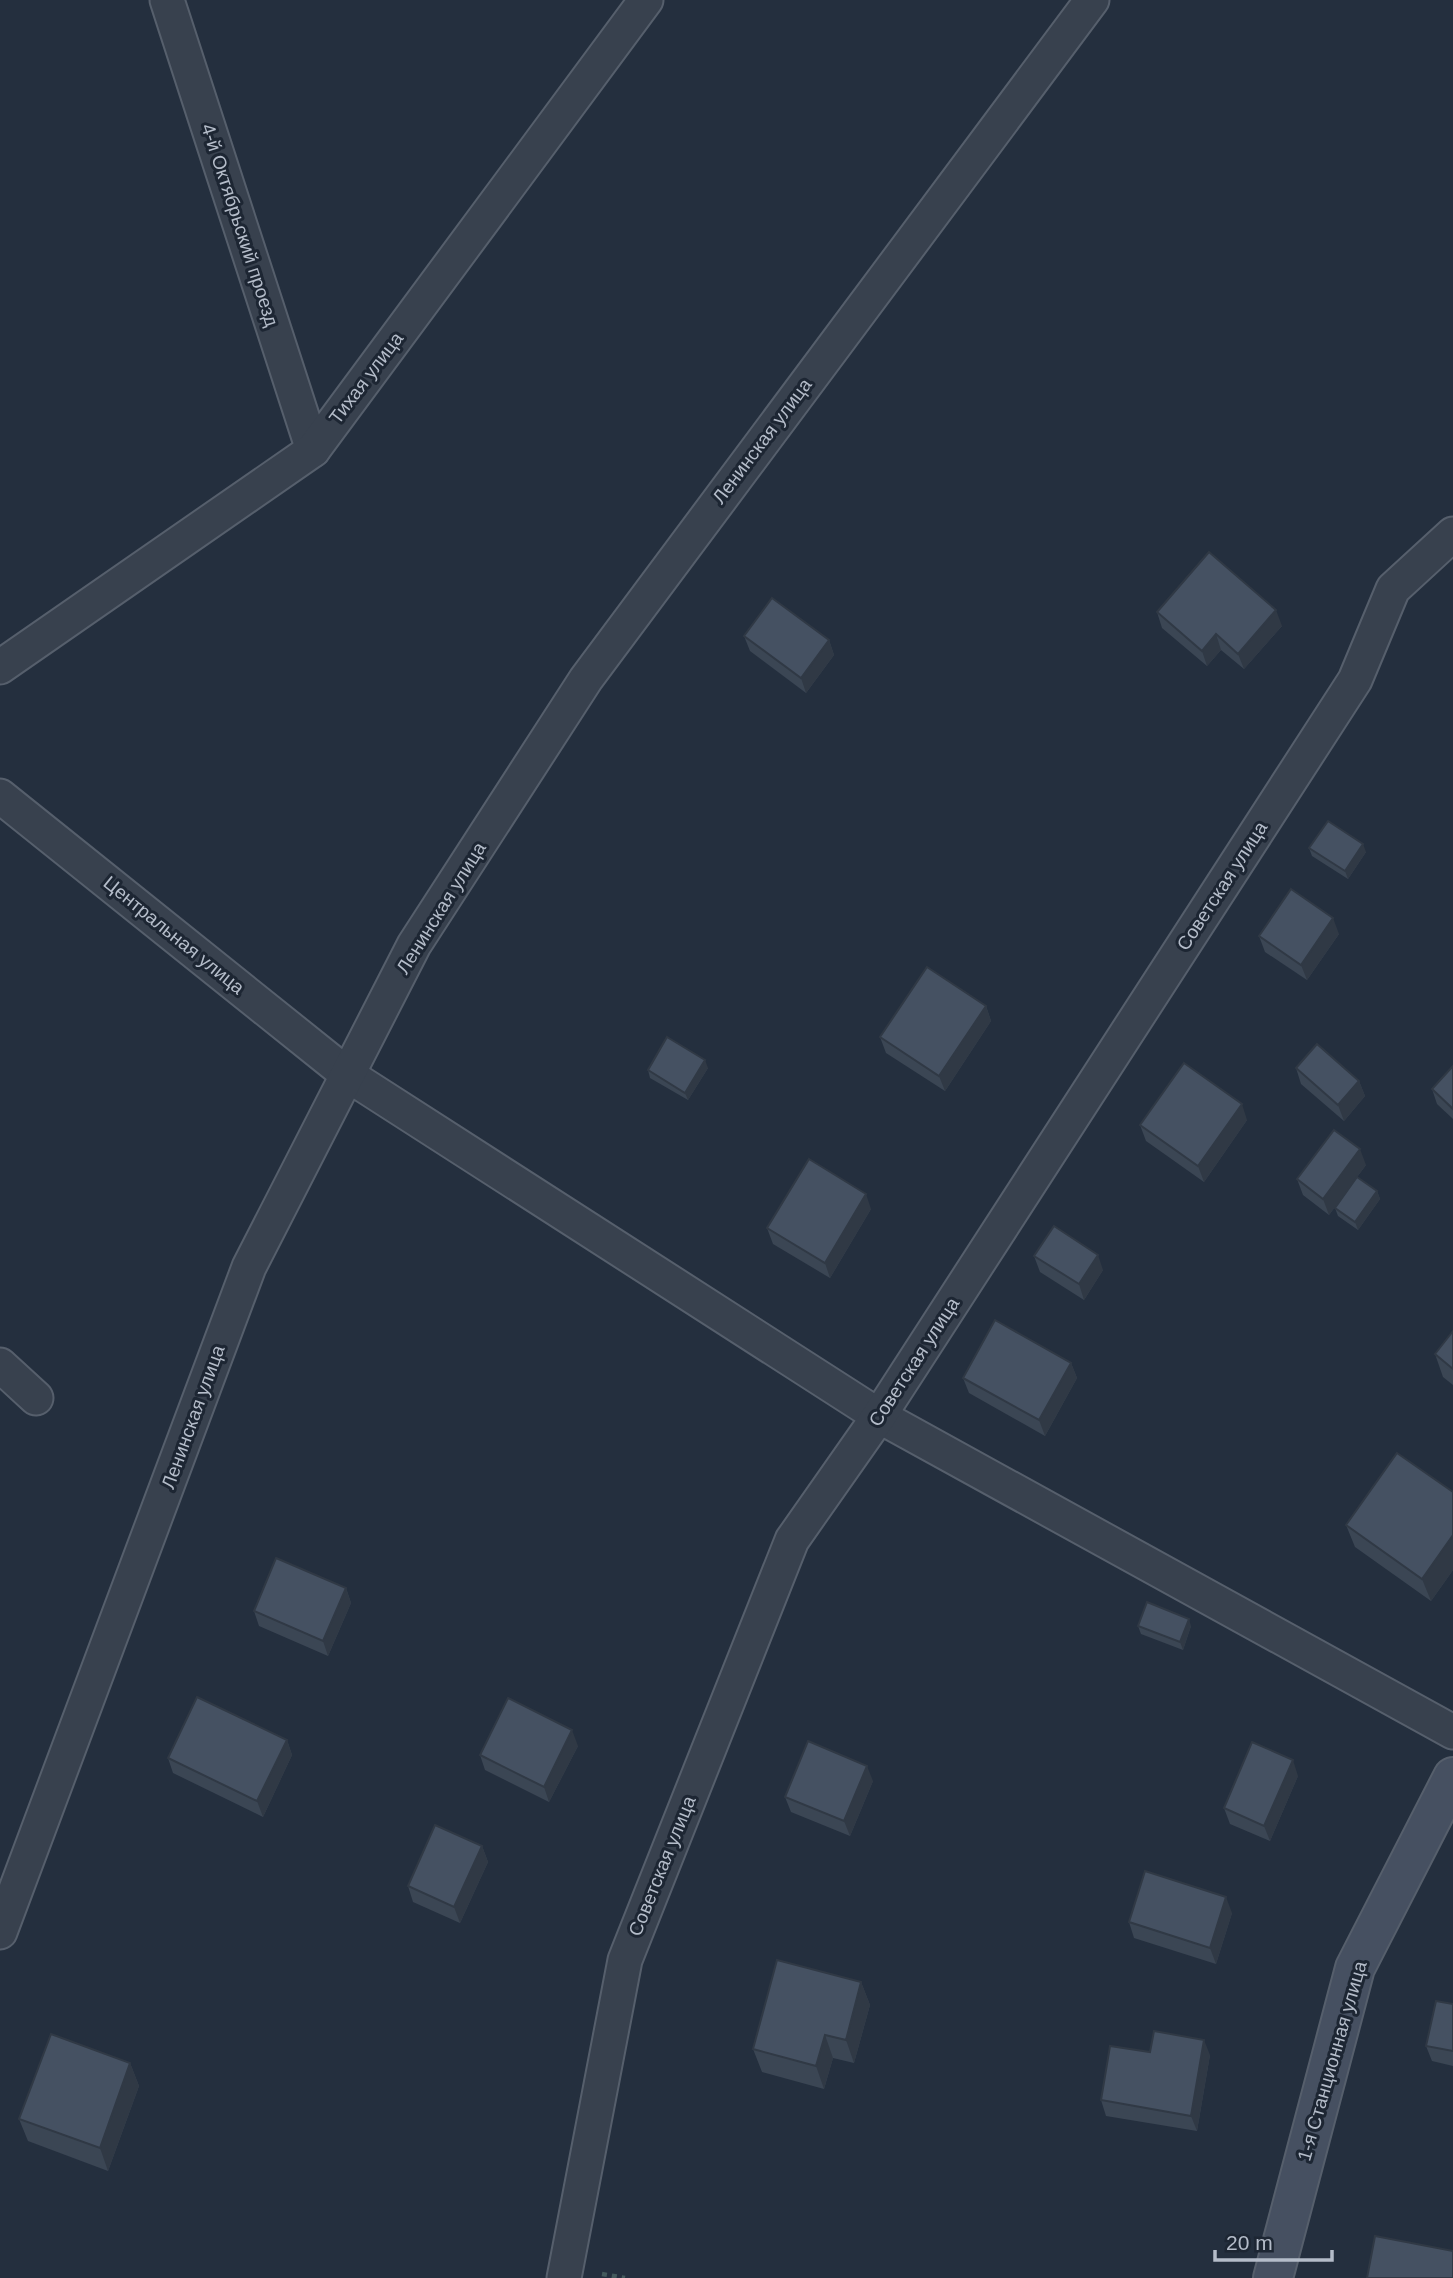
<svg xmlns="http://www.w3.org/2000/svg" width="1453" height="2278" viewBox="0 0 1453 2278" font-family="Arial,sans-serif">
	<rect width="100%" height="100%" fill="#242f3e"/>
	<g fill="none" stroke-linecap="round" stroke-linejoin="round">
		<!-- street casing -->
		<g stroke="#565f6c" stroke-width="37">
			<g id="street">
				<path d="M 167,0 L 313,450"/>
				<path d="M 0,667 L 313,450 L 646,0"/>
				<path d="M 0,796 L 348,1075 L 879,1416 L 1453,1732"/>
				<path d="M 0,1365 L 36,1398"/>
				<path d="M 0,1932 L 249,1267 L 414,945 L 586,679 L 1092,0"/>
				<path d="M 564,2278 L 625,1960 L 792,1540 L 879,1416 L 1355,680 L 1393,589 L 1453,534"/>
			</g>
		</g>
		<!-- secondary casing -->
		<g stroke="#565f6c" stroke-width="42">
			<path id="secondary" d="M 1273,2278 L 1355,1968 L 1453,1777"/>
		</g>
		<!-- path -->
		<path stroke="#44595c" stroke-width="4.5" stroke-dasharray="5 5" stroke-linecap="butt" d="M 602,2274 L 625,2278"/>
		<!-- street -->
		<use href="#street" stroke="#38414e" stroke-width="33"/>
		<!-- secondary -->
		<use href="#secondary" stroke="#465061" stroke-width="38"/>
	</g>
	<!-- wall -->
	<g fill="#3b4654">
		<path d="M 1157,612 L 1282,626 L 1244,669 L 1221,650 L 1207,666 L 1162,628 Z"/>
		<path d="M 744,636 L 829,640 L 834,655 L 806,693 L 750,651 Z"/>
		<path d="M 1309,848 L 1366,852 L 1348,879 L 1312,856 Z"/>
		<path d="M 1339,934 L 1307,980 L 1265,952 L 1259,936 Z"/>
		<path d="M 986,1006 L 991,1021 L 945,1091 L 886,1053 L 880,1037 Z"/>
		<path d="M 1453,1066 L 1453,1119 L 1437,1104 L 1432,1089 Z"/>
		<path d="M 708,1068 L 688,1100 L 650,1078 L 648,1070 Z"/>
		<path d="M 1296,1068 L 1359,1081 L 1365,1096 L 1344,1121 L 1301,1084 Z"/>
		<path d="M 1247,1120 L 1204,1182 L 1146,1141 L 1140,1125 Z"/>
		<path d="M 1366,1165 L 1357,1177 L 1377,1191 L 1380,1199 L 1358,1230 L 1338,1216 L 1335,1208 L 1354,1181 L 1329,1215 L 1303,1195 L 1297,1179 Z"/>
		<path d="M 871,1209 L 830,1278 L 773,1244 L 767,1228 Z"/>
		<path d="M 1034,1256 L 1103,1270 L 1084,1300 L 1040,1272 Z"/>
		<path d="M 1453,1331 L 1453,1385 L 1443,1377 L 1435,1354 Z"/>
		<path d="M 1071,1363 L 1077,1378 L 1045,1436 L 969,1393 L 963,1378 Z"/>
		<path d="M 1453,1492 L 1453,1570 L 1431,1601 L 1355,1547 L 1346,1525 Z"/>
		<path d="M 346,1588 L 351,1603 L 328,1656 L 259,1626 L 254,1611 Z"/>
		<path d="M 1138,1626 L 1191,1626 L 1183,1650 L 1141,1634 Z"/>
		<path d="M 287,1740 L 292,1755 L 263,1817 L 173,1773 L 168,1758 Z"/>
		<path d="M 578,1746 L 549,1802 L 485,1770 L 480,1755 Z"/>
		<path d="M 1298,1776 L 1270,1841 L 1230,1824 L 1224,1808 Z"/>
		<path d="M 873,1781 L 850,1836 L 791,1812 L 785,1797 Z"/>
		<path d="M 482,1846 L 488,1862 L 460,1923 L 413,1902 L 408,1886 Z"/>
		<path d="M 1232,1913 L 1216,1964 L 1134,1938 L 1129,1922 Z"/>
		<path d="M 861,1982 L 870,2005 L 854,2063 L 833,2058 L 824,2089 L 762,2072 L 753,2049 Z"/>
		<path d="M 1453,2004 L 1453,2066 L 1432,2061 L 1426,2046 Z"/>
		<path d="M 1150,2052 L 1210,2055 L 1197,2131 L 1106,2116 L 1101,2100 Z"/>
		<path d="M 130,2063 L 139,2086 L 108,2171 L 28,2141 L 19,2119 Z"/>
	</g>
	<!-- shaded-wall -->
	<g fill="#303945">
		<path d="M 1276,610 L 1282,626 L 1244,669 L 1238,654 Z"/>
		<path d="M 1216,634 L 1221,650 L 1207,666 L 1202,651 Z"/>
		<path d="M 829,640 L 834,655 L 806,693 L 801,678 Z"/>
		<path d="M 1363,844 L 1366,852 L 1348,879 L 1345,871 Z"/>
		<path d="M 1333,918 L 1339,934 L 1307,980 L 1301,965 Z"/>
		<path d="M 986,1006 L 991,1021 L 945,1091 L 939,1076 Z"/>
		<path d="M 705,1060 L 708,1068 L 688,1100 L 685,1093 Z"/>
		<path d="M 1359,1081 L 1365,1096 L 1344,1121 L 1338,1105 Z"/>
		<path d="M 1242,1104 L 1247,1120 L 1204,1182 L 1198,1166 Z"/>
		<path d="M 1360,1149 L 1366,1165 L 1329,1215 L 1323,1199 Z"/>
		<path d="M 1377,1191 L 1380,1199 L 1358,1230 L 1355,1222 Z"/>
		<path d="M 866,1194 L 871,1209 L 830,1278 L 825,1263 Z"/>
		<path d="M 1098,1255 L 1103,1270 L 1084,1300 L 1079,1284 Z"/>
		<path d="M 1071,1363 L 1077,1378 L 1045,1436 L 1039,1420 Z"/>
		<path d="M 1453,1535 L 1453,1570 L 1431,1601 L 1422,1579 Z"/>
		<path d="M 346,1588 L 351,1603 L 328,1656 L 323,1641 Z"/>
		<path d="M 1189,1619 L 1191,1626 L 1183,1650 L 1180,1642 Z"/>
		<path d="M 572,1730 L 578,1746 L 549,1802 L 544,1787 Z"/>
		<path d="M 287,1740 L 292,1755 L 263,1817 L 257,1801 Z"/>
		<path d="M 1293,1760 L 1298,1776 L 1270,1841 L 1264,1826 Z"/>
		<path d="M 867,1766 L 873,1781 L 850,1836 L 844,1821 Z"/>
		<path d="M 482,1846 L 488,1862 L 460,1923 L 454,1907 Z"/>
		<path d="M 1226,1897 L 1232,1913 L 1216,1964 L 1210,1948 Z"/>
		<path d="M 861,1982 L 870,2005 L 854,2063 L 846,2040 Z"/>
		<path d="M 825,2035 L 833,2058 L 824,2089 L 816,2066 Z"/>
		<path d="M 1204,2040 L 1210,2055 L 1197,2131 L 1191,2116 Z"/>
		<path d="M 130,2063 L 139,2086 L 108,2171 L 100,2148 Z"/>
	</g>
	<!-- building -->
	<g fill="#455162" stroke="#303945" stroke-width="2">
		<path d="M 1209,552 L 1276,610 L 1238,654 L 1216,634 L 1202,651 L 1157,612 Z"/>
		<path d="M 772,598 L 829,640 L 801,678 L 744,636 Z"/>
		<path d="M 1328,821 L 1363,844 L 1345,871 L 1309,848 Z"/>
		<path d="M 1291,889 L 1333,918 L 1301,965 L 1259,936 Z"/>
		<path d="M 927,967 L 986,1006 L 939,1076 L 880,1037 Z"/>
		<path d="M 667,1037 L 705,1060 L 685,1093 L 648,1070 Z"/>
		<path d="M 1317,1044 L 1359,1081 L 1338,1105 L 1296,1068 Z"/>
		<path d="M 1184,1063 L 1242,1104 L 1198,1166 L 1140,1125 Z"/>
		<path d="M 1453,1066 L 1453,1109 L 1432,1089 Z"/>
		<path d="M 1334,1130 L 1360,1149 L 1323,1199 L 1297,1179 Z"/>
		<path d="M 809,1159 L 866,1194 L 825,1263 L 767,1228 Z"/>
		<path d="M 1357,1177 L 1377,1191 L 1355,1222 L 1335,1208 Z"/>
		<path d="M 1054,1226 L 1098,1255 L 1079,1284 L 1034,1256 Z"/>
		<path d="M 995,1320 L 1071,1363 L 1039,1420 L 963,1378 Z"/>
		<path d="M 1453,1331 L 1453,1369 L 1435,1354 Z"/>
		<path d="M 1397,1453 L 1453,1492 L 1453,1535 L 1422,1579 L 1346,1525 Z"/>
		<path d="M 276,1558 L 346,1588 L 323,1641 L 254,1611 Z"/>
		<path d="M 1147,1602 L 1189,1619 L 1180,1642 L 1138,1626 Z"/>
		<path d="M 197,1697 L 287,1740 L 257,1801 L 168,1758 Z"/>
		<path d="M 508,1698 L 572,1730 L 544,1787 L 480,1755 Z"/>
		<path d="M 808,1741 L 867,1766 L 844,1821 L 785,1797 Z"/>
		<path d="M 1252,1742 L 1293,1760 L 1264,1826 L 1224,1808 Z"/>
		<path d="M 435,1825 L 482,1846 L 454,1907 L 408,1886 Z"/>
		<path d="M 1145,1871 L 1226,1897 L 1210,1948 L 1129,1922 Z"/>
		<path d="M 777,1960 L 861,1982 L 846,2040 L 825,2035 L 816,2066 L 753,2049 Z"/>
		<path d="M 1436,2001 L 1453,2004 L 1453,2051 L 1426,2046 Z"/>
		<path d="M 1154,2031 L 1204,2040 L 1191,2116 L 1101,2100 L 1110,2046 L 1150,2052 Z"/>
		<path d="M 51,2034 L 130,2063 L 100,2148 L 19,2119 Z"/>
		<path d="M 1375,2236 L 1453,2251 L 1453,2278 L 1367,2278 Z"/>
	</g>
	<g text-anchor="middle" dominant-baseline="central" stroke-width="6" stroke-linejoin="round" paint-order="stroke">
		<!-- street labels -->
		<g font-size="19" fill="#b4bcc9" stroke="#1d2633">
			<text transform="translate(240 225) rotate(72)">4-й Октябрьский проезд</text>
			<text transform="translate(366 378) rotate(-53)">Тихая улица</text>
			<text transform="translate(762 441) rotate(-53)">Ленинская улица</text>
			<text transform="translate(1222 886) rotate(-57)">Советская улица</text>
			<text transform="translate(441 908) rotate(-58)">Ленинская улица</text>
			<text transform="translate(174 935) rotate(39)">Центральная улица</text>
			<text transform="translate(914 1362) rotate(-57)">Советская улица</text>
			<text transform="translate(193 1417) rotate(-70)">Ленинская улица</text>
			<text transform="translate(662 1866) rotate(-68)">Советская улица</text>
			<text transform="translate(1332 2061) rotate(-74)">1-я Станционная улица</text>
		</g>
	</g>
	<!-- scale -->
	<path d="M1215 2250v10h117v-10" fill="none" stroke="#b4bcc9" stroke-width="3.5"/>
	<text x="1226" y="2250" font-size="21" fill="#b4bcc9" stroke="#1d2633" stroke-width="5" paint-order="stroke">20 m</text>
</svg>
